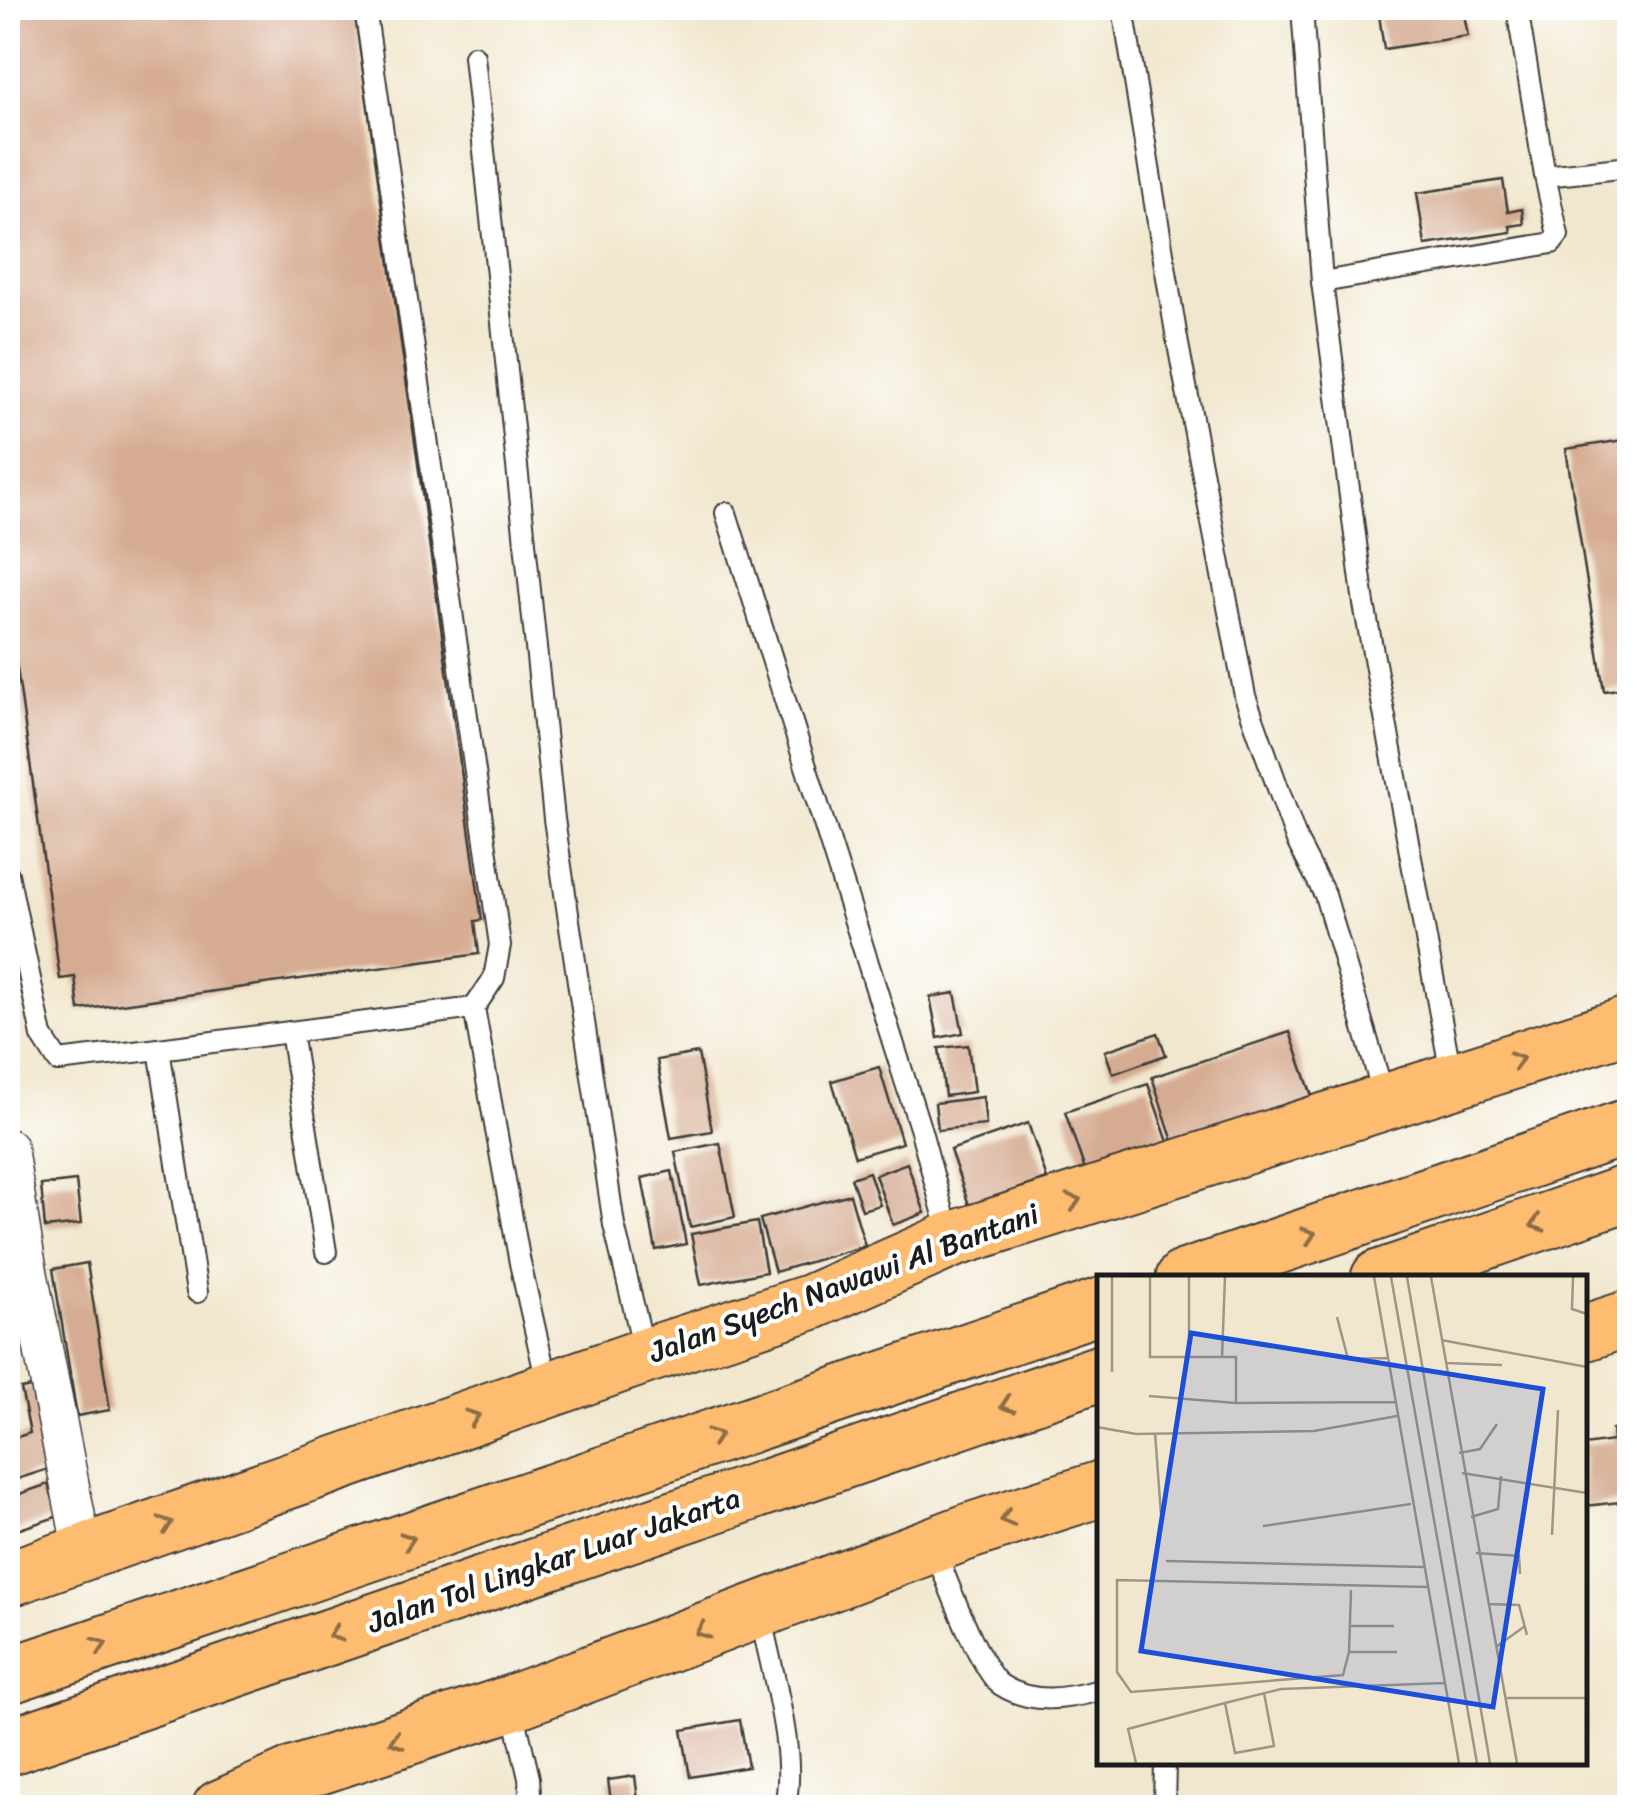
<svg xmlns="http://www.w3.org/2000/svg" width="1637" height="1815" viewBox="0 0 1637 1815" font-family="Sriracha,sans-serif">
	<rect width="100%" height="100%" fill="#fff"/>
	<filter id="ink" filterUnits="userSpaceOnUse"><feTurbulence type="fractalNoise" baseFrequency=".01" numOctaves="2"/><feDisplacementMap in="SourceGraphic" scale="20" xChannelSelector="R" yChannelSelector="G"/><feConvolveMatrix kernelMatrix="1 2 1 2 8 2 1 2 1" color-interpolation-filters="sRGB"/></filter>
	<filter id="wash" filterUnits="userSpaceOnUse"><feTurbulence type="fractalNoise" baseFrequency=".0048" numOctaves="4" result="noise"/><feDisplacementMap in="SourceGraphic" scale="40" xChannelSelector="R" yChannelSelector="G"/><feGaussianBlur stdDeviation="2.25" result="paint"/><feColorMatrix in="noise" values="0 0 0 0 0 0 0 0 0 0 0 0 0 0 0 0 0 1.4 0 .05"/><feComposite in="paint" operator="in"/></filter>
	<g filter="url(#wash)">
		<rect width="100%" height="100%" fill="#f1e7ce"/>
		<g id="blocks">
			<!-- building -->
			<g fill="#d5ab91">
				<path d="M 8,8 L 354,8 L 482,920 L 475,921 L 479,954 L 79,1010 L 75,977 L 60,979 L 8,603 Z"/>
				<path d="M 1378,8 L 1463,8 L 1468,36 L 1384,49 Z"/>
				<path d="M 1503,180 L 1508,212 L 1522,209 L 1524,224 L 1510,226 L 1511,232 L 1425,245 L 1417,193 Z"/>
				<path d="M 1630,439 L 1630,687 L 1604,691 L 1566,449 Z"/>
				<path d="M 955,993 L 963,1033 L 938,1038 L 930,997 Z"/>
				<path d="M 1290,1032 L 1314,1102 L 1175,1148 L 1152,1077 Z"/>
				<path d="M 1158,1033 L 1166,1055 L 1113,1074 L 1105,1051 Z"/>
				<path d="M 968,1045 L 974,1092 L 945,1096 L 939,1048 Z"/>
				<path d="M 698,1053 L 712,1131 L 671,1138 L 657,1060 Z"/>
				<path d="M 879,1067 L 902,1143 L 855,1157 L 832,1081 Z"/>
				<path d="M 1148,1084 L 1169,1145 L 1086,1173 L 1065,1112 Z"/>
				<path d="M 983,1097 L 986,1125 L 938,1130 L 935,1103 Z"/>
				<path d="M 1028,1123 L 1047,1179 L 969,1205 L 950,1150 Z"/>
				<path d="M 720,1143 L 735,1217 L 690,1227 L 675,1152 Z"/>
				<path d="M 907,1163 L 925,1213 L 893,1225 L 875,1175 Z"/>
				<path d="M 672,1171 L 686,1244 L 656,1250 L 642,1178 Z"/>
				<path d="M 869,1172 L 880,1205 L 862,1210 L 851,1178 Z"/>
				<path d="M 76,1181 L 81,1224 L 45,1228 L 41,1185 Z"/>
				<path d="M 850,1194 L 865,1246 L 775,1272 L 760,1219 Z"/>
				<path d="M 757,1222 L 766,1272 L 701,1285 L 691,1234 Z"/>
				<path d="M 8,1255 L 26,1306 L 9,1309 Z"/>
				<path d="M 87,1263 L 110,1410 L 77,1416 L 53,1269 Z"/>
				<path d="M 48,1384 L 64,1464 L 8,1482 L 8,1440 L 30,1433 L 21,1389 Z"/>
				<path d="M 1630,1427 L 1630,1501 L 1584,1506 L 1584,1445 L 1613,1441 L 1612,1429 Z"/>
				<path d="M 48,1484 L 59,1516 L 8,1533 L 8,1498 Z"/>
				<path d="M 740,1720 L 748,1767 L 690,1777 L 682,1730 Z"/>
				<path d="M 635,1776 L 639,1808 L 612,1808 L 608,1780 Z"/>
			</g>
		</g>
	</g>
	<g filter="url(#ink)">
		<use href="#blocks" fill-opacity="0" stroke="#3c3a37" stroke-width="2.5"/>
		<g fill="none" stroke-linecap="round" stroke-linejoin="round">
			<!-- service casing -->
			<g stroke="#3c3a37" stroke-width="24">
				<g id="service">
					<path d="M 365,8 L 500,945 L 494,978 L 474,1008 L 520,1263 L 548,1387"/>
					<path d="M 1123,8 L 1177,339 L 1245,696 L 1297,841 L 1325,895 L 1385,1100"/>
					<path d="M 1302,8 L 1322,282 L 1364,604 L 1452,1079"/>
					<path d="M 1517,8 L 1545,176"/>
					<path d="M 474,56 L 554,819 L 614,1225 L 645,1354"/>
					<path d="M 1322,282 L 1552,243 L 1558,235 L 1545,176 L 1630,167"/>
					<path d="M 726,513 L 921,1131 L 950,1237"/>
					<path d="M 8,874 L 42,1036 L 58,1061 L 159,1049 L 197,1292"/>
					<path d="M 291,1032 L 326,1252"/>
					<path d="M 159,1049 L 474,1008"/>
					<path d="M 933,1546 C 944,1573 980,1671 1001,1685 C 1032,1705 1067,1699 1100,1690"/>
					<path d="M 760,1613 C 770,1666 799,1758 784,1808"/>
					<path d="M 512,1705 L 529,1778 L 531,1808"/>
					<path d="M 1164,1808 L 1165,1762"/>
				</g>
			</g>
			<!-- minor casing -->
			<g stroke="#3c3a37" stroke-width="41">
				<path id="minor" d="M 8,1148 L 25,1256 L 83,1553"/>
			</g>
			<!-- trunk casing -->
			<g stroke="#3c3a37" stroke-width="59">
				<g id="trunk">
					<path d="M 1584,1333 L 1630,1318"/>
					<path d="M 8,1579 L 645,1356 L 811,1302 L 951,1240 L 1630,1024"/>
					<path d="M 220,1808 L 296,1774 L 511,1703 L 970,1531 L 1100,1489"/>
				</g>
			</g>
			<!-- motorway casing -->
			<g stroke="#3c3a37" stroke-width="59">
				<g id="motorway">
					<path d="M 1184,1278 L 1630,1126"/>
					<path d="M 1379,1278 L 1630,1192"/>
					<path d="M 8,1676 L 1100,1306"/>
					<path d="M 8,1747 L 1100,1373"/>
				</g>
			</g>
			<!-- service -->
			<use href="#service" stroke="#fff" stroke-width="20"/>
			<!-- minor -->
			<use href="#minor" stroke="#fff" stroke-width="38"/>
			<!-- trunk -->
			<use href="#trunk" stroke="#fdbc70" stroke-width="55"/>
			<!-- motorway -->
			<use href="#motorway" stroke="#fdbc70" stroke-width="55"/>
		</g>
		<!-- one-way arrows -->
		<defs><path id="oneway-chevron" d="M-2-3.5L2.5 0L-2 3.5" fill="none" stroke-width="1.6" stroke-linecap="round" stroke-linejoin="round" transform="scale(2.5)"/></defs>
		<g stroke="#8c6c46">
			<use href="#oneway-chevron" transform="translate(1517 1060) rotate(-18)"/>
			<use href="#oneway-chevron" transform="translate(1074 1201) rotate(-18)"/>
			<use href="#oneway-chevron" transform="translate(1537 1224) rotate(161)"/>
			<use href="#oneway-chevron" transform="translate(1309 1235) rotate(-19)"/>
			<use href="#oneway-chevron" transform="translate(1007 1405) rotate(161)"/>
			<use href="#oneway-chevron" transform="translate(473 1417) rotate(-19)"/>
			<use href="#oneway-chevron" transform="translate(715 1436) rotate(-19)"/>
			<use href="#oneway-chevron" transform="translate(1007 1519) rotate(162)"/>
			<use href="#oneway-chevron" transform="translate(166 1524) rotate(-19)"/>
			<use href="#oneway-chevron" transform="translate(408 1540) rotate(-19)"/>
			<use href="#oneway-chevron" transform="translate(702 1631) rotate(159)"/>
			<use href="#oneway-chevron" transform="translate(335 1634) rotate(161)"/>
			<use href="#oneway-chevron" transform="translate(100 1645) rotate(-19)"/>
			<use href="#oneway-chevron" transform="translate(396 1741) rotate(162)"/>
		</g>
	</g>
	<g text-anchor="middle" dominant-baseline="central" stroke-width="8" stroke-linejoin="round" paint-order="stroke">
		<!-- street labels -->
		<g font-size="30" fill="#1c1c1c" stroke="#fff">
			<text transform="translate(844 1283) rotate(-20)">Jalan Syech Nawawi Al Bantani</text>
			<text transform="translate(554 1560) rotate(-19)">Jalan Tol Lingkar Luar Jakarta</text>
		</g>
	</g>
	<!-- overview -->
	<g transform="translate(1097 1275)">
		<rect width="490" height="490" fill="#f1e7ce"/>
		<path fill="none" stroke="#9c9687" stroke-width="2.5" d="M 15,2 L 15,97M 53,2 L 53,82 L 125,82M 128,2 L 125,82 L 139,82 L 139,128M 277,2 L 362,488M 294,2 L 380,488M 310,2 L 393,488M 334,2 L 420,488M 476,2 L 475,34 L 490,39M 240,42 L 251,84 L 291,83M 344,65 L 490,92M 92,82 L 92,2M 348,88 L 405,90M 52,121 L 139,128 L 298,127M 0,152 L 39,159 L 217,156 L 300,141M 58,158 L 64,239M 362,178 L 383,174 L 400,149M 365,198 L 490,218M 374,242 L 401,234 L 404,201M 166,251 L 314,229M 455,260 L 461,135M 379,278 L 422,281 L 423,299M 69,286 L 327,292M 391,329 L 422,330 L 430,360M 253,351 L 297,351M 399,372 L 428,351M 252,377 L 254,315M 300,377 L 252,377 L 246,400 L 34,417 L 20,397 L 20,305 L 331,312M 410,423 L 490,423M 128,428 L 138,478 L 177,471 L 167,418M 39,488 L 31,454 L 128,428 L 184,414 L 348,408"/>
		<path fill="#1d4ed8" fill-opacity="0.15" stroke="#1d4ed8" stroke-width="5" d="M 94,58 L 446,114 L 396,432 L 44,376 Z"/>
		<rect width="490" height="490" fill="none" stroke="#1c1c1c" stroke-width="5"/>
	</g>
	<!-- margin -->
	<rect width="1637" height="1815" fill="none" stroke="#fff" stroke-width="40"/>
</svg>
